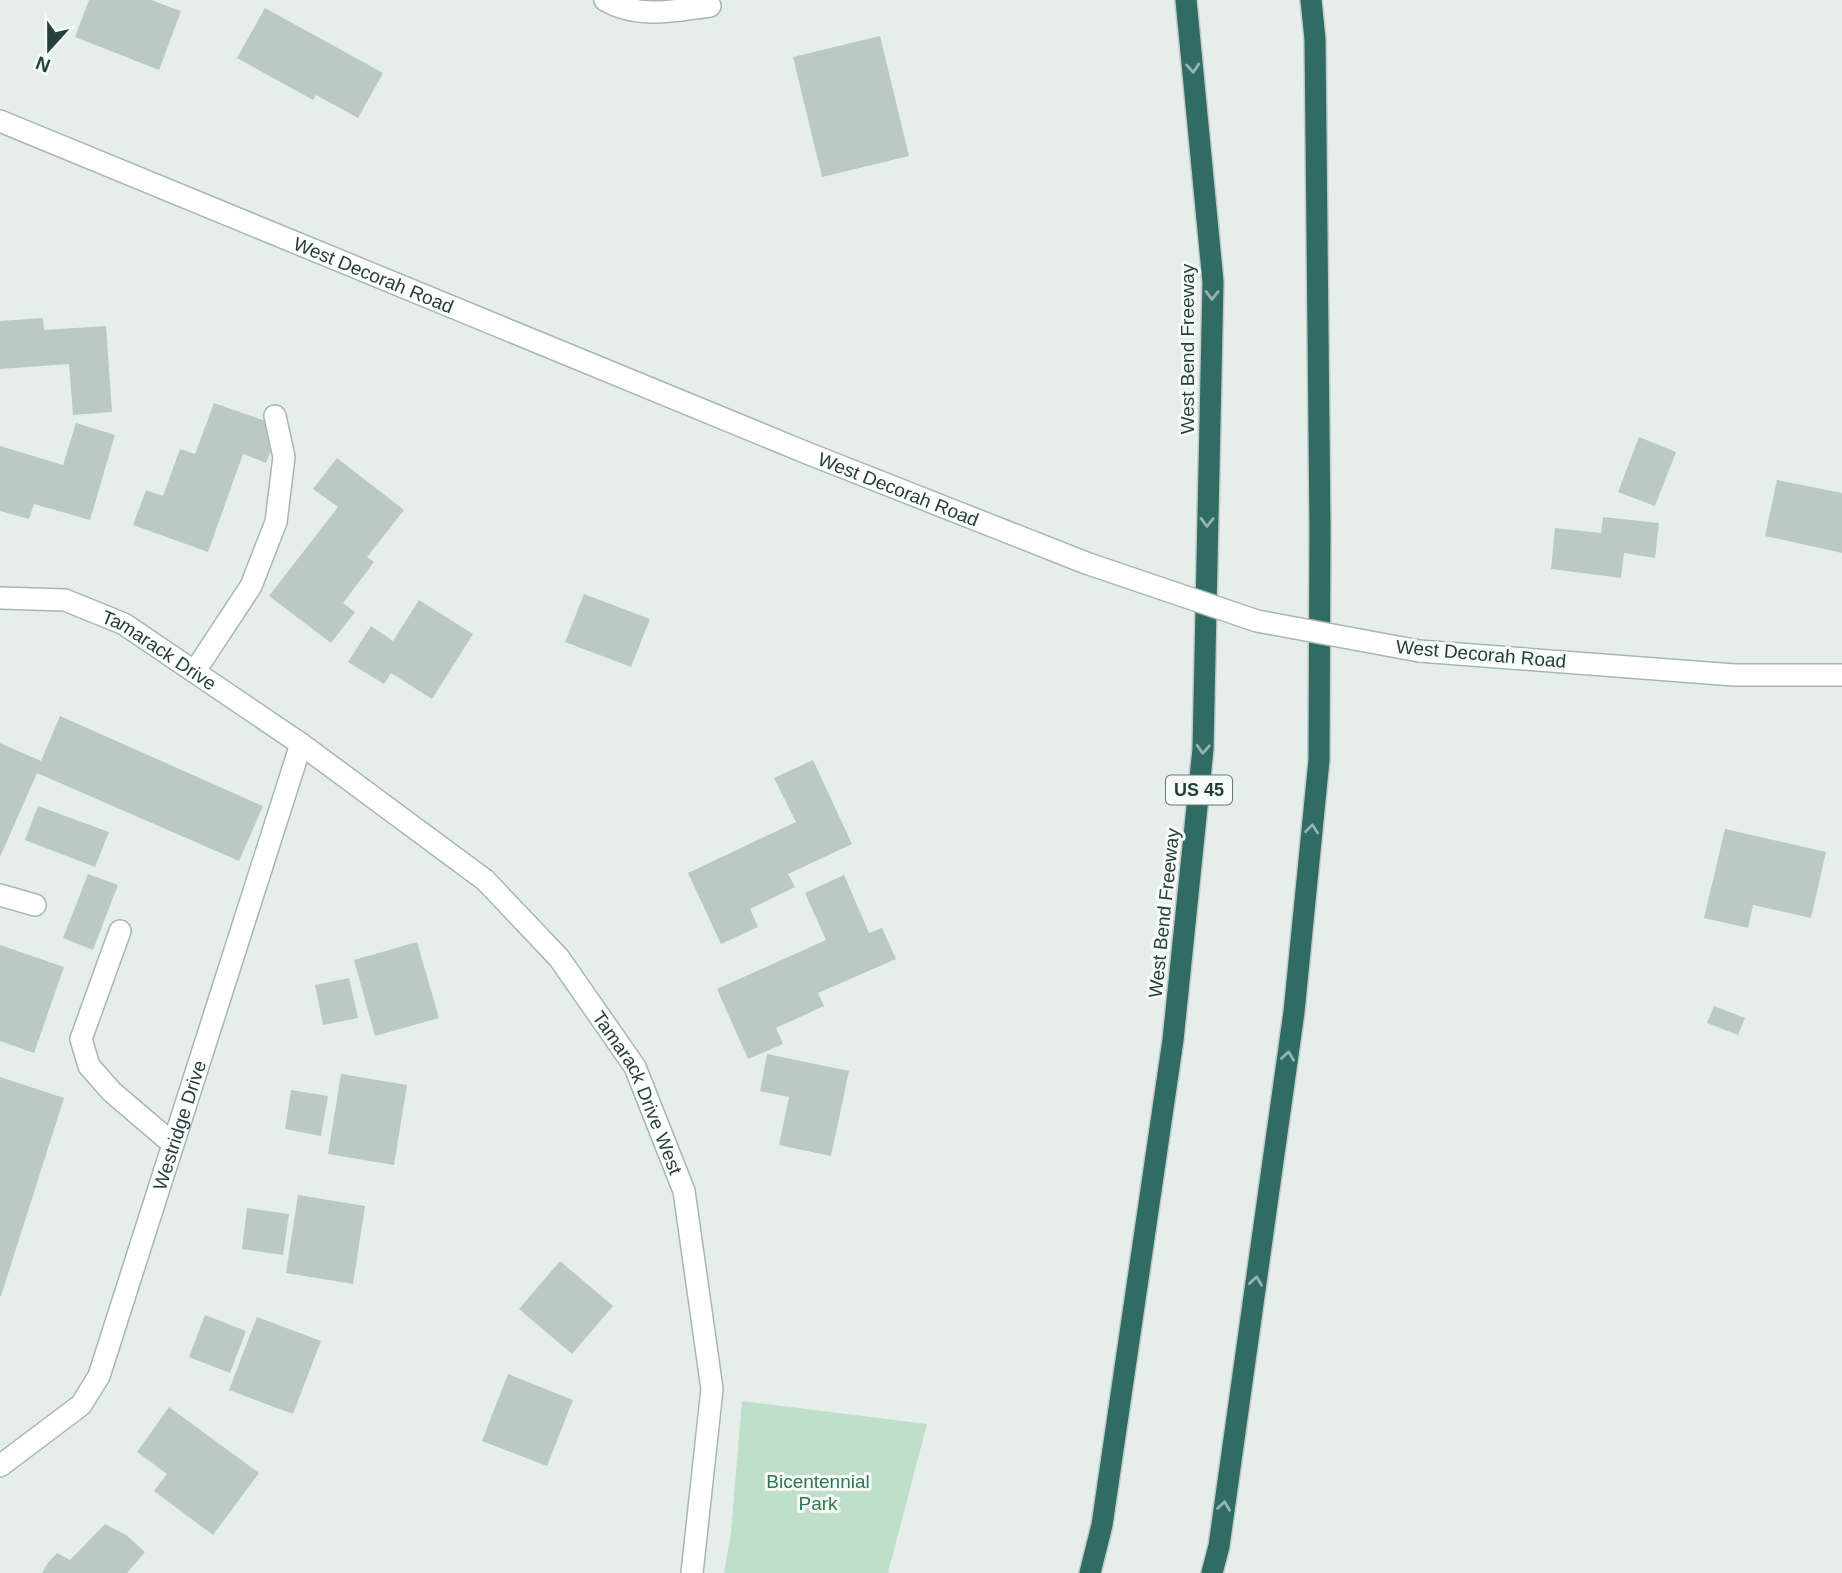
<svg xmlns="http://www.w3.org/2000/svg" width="1842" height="1573" viewBox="0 0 1842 1573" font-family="Arial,sans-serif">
	<rect width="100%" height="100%" fill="#e6eeeb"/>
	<!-- green -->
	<path fill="#bfdfca" d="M 742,1401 L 927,1424 L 888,1573 L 724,1573 L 731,1532 Z"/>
	<!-- building -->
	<g fill="#bbc9c4">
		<path d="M 89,0 L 151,0 L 181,11 L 159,70 L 75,37 Z"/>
		<path d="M 265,8 L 383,73 L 358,118 L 316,95 L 313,100 L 237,58 Z"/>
		<path d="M 880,36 L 909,156 L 822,177 L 793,57 Z"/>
		<path d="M 43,318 L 44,330 L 106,326 L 112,412 L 73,415 L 69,364 L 0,369 L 0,321 Z"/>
		<path d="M 214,403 L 280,426 L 266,463 L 243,454 L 208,552 L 133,525 L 146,490 L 163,496 L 180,449 L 195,454 Z"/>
		<path d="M 76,423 L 115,435 L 90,520 L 34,504 L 29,519 L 0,511 L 0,446 L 63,465 Z"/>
		<path d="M 1639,437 L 1676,452 L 1655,506 L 1618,492 Z"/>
		<path d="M 337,458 L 404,510 L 367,557 L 374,562 L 343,603 L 355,612 L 331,643 L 269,596 L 338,507 L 313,489 Z"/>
		<path d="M 1777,480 L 1842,493 L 1842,553 L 1765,536 Z"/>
		<path d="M 1603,517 L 1659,523 L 1655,558 L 1624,553 L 1621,578 L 1551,569 L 1555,528 L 1601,533 Z"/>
		<path d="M 584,594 L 650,619 L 631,667 L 565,642 Z"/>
		<path d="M 419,600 L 473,634 L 432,699 L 391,673 L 384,684 L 348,662 L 371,626 L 393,641 Z"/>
		<path d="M 60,716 L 263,806 L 239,861 L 37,773 L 0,857 L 0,743 L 41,761 Z"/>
		<path d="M 813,760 L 852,844 L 788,874 L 795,887 L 750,909 L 758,927 L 721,944 L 688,873 L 796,822 L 774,778 Z"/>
		<path d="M 38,806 L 109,832 L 95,867 L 25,840 Z"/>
		<path d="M 1725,829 L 1826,852 L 1811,918 L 1753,905 L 1748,928 L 1704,918 Z"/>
		<path d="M 88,874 L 118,885 L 93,950 L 63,938 Z"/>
		<path d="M 844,875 L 869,933 L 882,928 L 896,959 L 818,993 L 824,1006 L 776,1028 L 783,1044 L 748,1059 L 717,989 L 826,940 L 805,893 Z"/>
		<path d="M 417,942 L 439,1018 L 375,1036 L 354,960 Z"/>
		<path d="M 0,945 L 64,967 L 34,1053 L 0,1041 Z"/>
		<path d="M 349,978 L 358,1018 L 323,1025 L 315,985 Z"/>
		<path d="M 1714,1006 L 1745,1018 L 1738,1035 L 1707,1023 Z"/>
		<path d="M 767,1054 L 849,1071 L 831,1156 L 779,1145 L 789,1097 L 760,1091 Z"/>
		<path d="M 341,1074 L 407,1085 L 394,1165 L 328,1154 Z"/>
		<path d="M 0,1077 L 64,1098 L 1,1296 L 0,1296 Z"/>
		<path d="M 291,1090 L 328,1096 L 321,1136 L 285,1129 Z"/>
		<path d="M 298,1195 L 365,1206 L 353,1284 L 286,1273 Z"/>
		<path d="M 247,1208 L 289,1214 L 283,1255 L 242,1249 Z"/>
		<path d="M 560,1261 L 613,1306 L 572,1354 L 519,1309 Z"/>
		<path d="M 205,1315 L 246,1331 L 230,1373 L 189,1357 Z"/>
		<path d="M 257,1317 L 321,1341 L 293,1414 L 229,1390 Z"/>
		<path d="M 508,1374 L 573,1400 L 547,1466 L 482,1441 Z"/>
		<path d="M 169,1407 L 259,1473 L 213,1535 L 154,1491 L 167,1474 L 137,1452 Z"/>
		<path d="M 105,1524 L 126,1535 L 145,1552 L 127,1573 L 42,1573 L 47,1564 L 57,1553 L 70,1560 Z"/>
	</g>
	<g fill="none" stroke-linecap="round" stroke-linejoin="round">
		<!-- minor casing -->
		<g stroke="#a8b6b3" stroke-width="24">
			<g id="minor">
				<path d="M 605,0 C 637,19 675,11 710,6"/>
				<path id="s1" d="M 0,121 L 807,453 L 1086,563"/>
				<path id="s2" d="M 0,598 L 65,600 L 124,624 L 301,744 L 485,880 L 559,958 L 635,1067 L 684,1191 L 712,1389 L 692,1573"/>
				<path d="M 1419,651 L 1734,675 L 1842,675"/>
				<path d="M 195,671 L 251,586 L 276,522 L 284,457 L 275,416"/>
				<path d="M 0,895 L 35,905"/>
				<path d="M 120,931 L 81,1039 L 89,1066 L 112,1092 L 173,1144"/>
				<path id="s3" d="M 0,1466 L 81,1405 L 99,1376 L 301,744"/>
			</g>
		</g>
		<!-- highway casing -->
		<g stroke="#c2cac8" stroke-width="24">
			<g id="highway">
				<path d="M 1090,1573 L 1102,1525 L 1173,1040 L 1203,749 L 1213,282 L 1186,0"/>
				<path d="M 1212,1573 L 1219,1546 L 1294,1012 L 1319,760 L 1320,528 L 1315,39 L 1311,0"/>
			</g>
		</g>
		<!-- minor -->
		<use href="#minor" stroke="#fff" stroke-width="21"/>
		<!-- highway -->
		<use href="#highway" stroke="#316c64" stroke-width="21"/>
		<!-- minor-bridge casing -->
		<g stroke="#a8b6b3" stroke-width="24" stroke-linecap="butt">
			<path id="minor-bridge" d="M 1086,563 L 1257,621 L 1419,651"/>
		</g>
		<!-- minor-bridge -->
		<use href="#minor-bridge" stroke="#fff" stroke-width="21"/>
	</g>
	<!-- one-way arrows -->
	<defs><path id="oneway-chevron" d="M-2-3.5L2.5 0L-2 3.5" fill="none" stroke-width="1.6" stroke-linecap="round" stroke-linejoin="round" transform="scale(1.75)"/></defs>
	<g stroke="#94b4ae">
		<use href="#oneway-chevron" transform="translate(1193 68) rotate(85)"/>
		<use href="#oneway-chevron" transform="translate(1212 295) rotate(91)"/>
		<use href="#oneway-chevron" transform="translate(1207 522) rotate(91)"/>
		<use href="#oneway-chevron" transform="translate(1203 749) rotate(93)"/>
		<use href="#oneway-chevron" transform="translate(1312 829) rotate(-84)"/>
		<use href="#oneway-chevron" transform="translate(1288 1056) rotate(-82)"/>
		<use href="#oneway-chevron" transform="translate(1256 1281) rotate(-82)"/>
		<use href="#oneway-chevron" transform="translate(1224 1506) rotate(-82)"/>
	</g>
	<g text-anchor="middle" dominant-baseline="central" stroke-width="6" stroke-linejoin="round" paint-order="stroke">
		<!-- shield labels -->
		<rect fill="#f6fbf9" stroke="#647874" stroke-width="2" x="1166" y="775.5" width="66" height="29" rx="5"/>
		<g font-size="18" font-weight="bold" fill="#25403b">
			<text x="1199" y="790">US 45</text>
		</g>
		<!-- street labels -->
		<g font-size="19" fill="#25403b" stroke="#f6fbf9">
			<text stroke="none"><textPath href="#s1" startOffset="404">West Decorah Road</textPath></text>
			<text transform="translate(1187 349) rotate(-90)">West Bend Freeway</text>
			<text stroke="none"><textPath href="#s1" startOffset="971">West Decorah Road</textPath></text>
			<text stroke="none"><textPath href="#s2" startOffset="172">Tamarack Drive</textPath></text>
			<text transform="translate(1481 654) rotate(5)">West Decorah Road</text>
			<text transform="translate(1164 913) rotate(-84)">West Bend Freeway</text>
			<text stroke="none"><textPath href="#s2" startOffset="836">Tamarack Drive West</textPath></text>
			<text stroke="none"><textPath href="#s3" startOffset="399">Westridge Drive</textPath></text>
		</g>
		<!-- park labels -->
		<g font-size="19" fill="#2f7750" stroke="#f6fbf9">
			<text x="818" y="1481">Bicentennial<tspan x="818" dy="22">Park</tspan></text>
		</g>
	</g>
	<!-- north arrow -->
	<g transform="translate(49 49) rotate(201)" stroke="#f6fbf9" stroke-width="5" paint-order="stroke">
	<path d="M0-5L12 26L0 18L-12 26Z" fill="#25403b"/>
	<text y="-10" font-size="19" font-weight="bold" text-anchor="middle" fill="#25403b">N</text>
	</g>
</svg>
